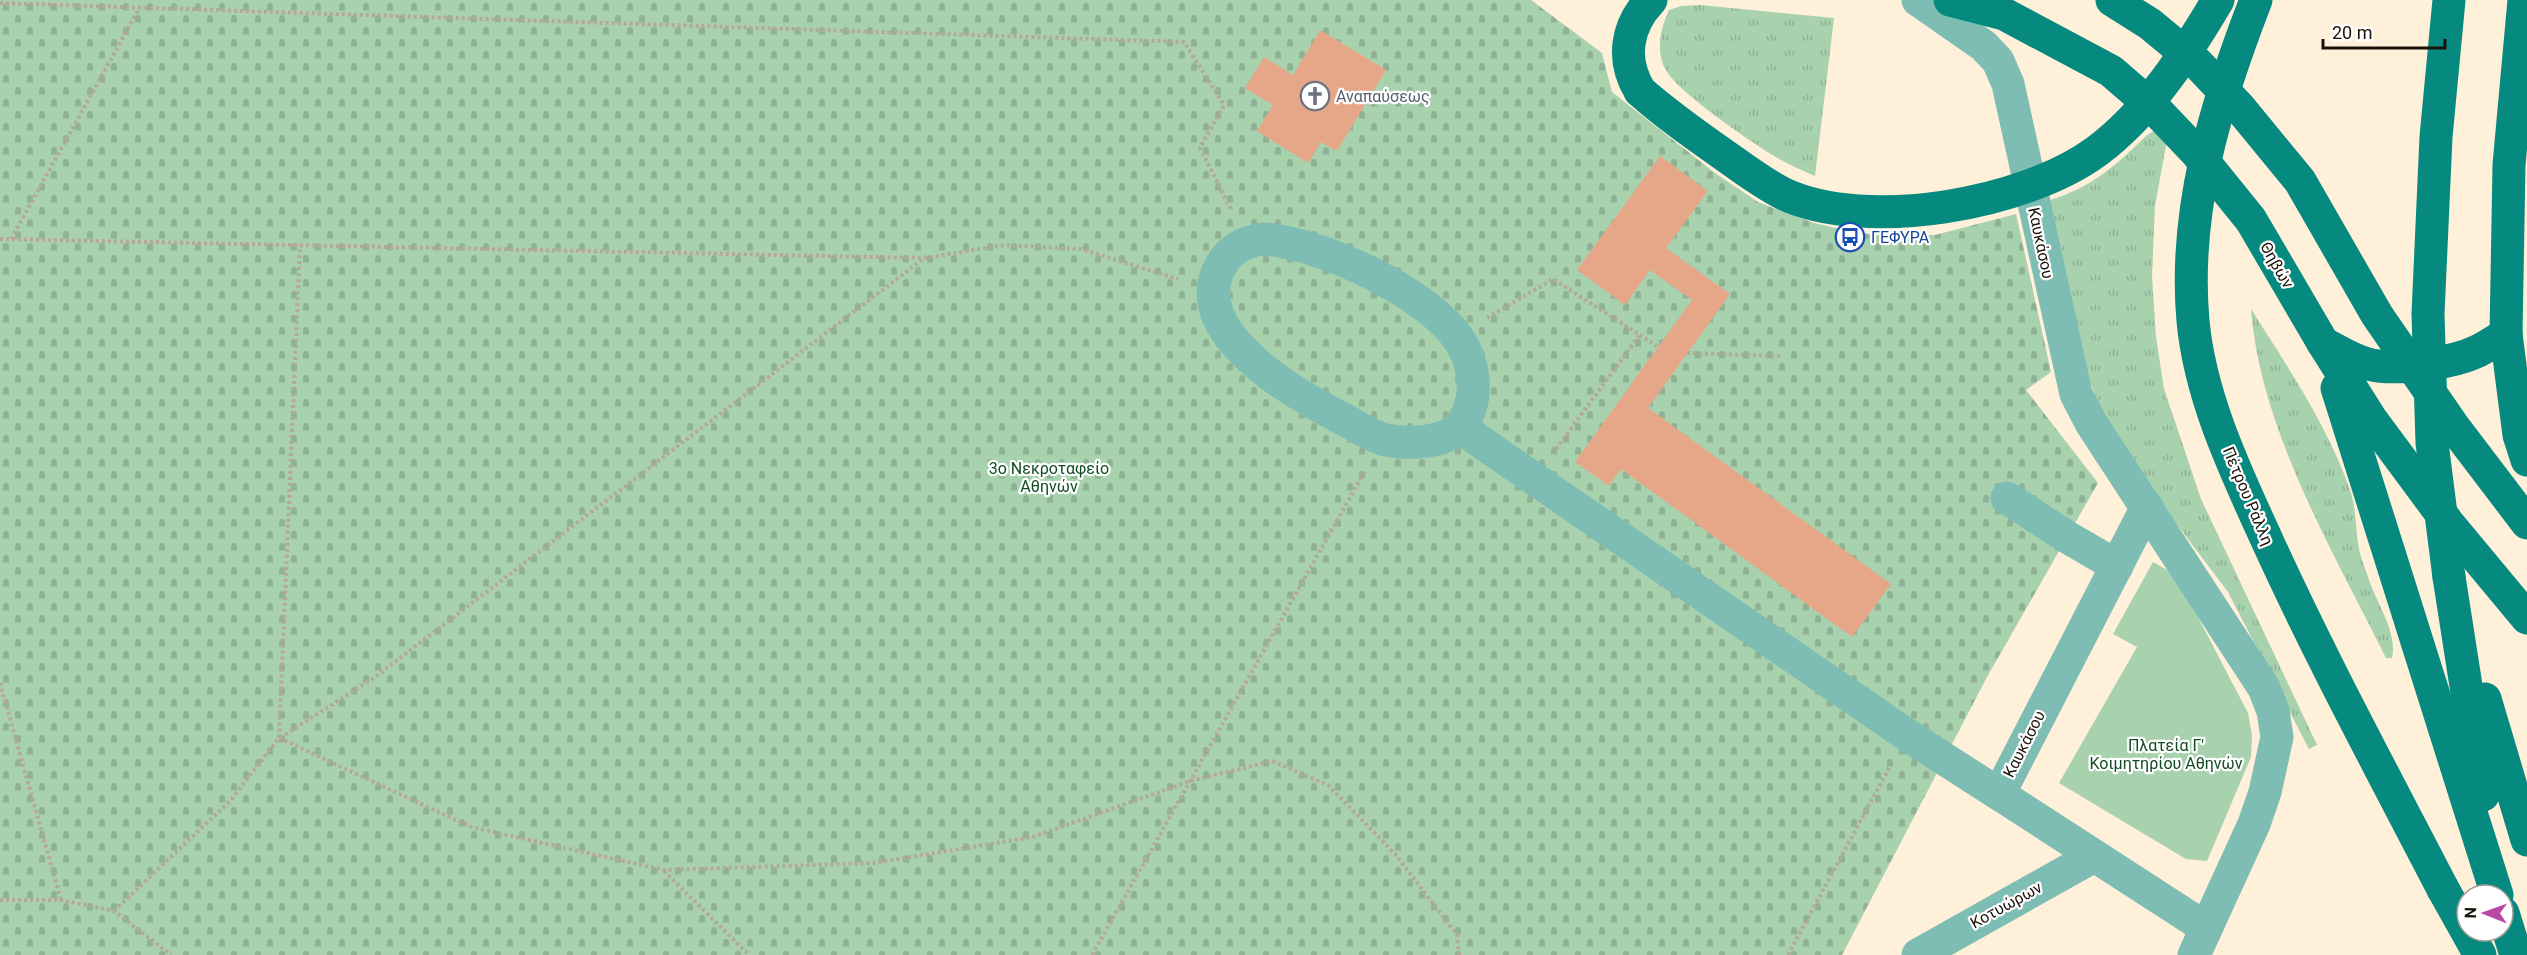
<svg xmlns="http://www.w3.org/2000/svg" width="2527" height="955" viewBox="0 0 2527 955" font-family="Roboto,sans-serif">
	<defs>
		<pattern id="grass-tufts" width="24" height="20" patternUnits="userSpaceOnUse" patternTransform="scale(1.5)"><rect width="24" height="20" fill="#a8d1ae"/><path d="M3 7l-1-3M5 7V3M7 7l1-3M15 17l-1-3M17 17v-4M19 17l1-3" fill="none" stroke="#90b294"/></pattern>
		<pattern id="cemetery-stones" width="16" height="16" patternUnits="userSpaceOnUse" patternTransform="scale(1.5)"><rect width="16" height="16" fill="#a8d1ae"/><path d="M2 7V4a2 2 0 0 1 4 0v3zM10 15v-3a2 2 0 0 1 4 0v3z" fill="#90b294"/></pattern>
	</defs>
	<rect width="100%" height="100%" fill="#fff0d9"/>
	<!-- grass -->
	<g fill="url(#grass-tufts)">
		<path d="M 1700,5 L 1834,18 L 1815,176 C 1804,171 1792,166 1781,160 C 1755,145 1683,96 1667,72 C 1655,53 1660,29 1669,10 L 1681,6 Z"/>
		<path d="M 2154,131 L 2167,140 L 2155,206 L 2152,276 L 2156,337 L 2164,389 L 2201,499 L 2317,745 L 2309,749 L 2228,592 L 2160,502 L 2106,421 L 2085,371 L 2047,201 C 2091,188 2114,167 2146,136 Z"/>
		<path d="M 2251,309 C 2287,366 2328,426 2350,490 C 2357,510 2355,529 2359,549 C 2361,559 2366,570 2369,580 C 2377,603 2398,634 2392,658 L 2386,658 C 2333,551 2260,429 2251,309 Z"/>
	</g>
	<!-- cemetery -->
	<path fill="url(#cemetery-stones)" d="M 0,0 L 1531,0 L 1602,53 L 1612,92 L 1715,173 L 1758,202 L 1814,223 L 1852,232 L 1878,235 L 1935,235 L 2016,214 L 2051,372 L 2026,390 L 2098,483 L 1987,677 L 1842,955 L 0,955 Z"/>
	<!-- park -->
	<path fill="#a8d1ae" d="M 2153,562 L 2176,575 L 2248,713 L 2252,735 L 2251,757 L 2207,861 L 2186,859 L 2059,783 L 2137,647 L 2113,634 Z"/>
	<!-- building -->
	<g fill="#e6a788">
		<path d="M 1320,30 L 1386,70 L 1337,151 L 1321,142 L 1308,163 L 1257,131 L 1273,105 L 1245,88 L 1264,57 L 1293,75 Z"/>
		<path d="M 1660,156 L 1708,191 L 1666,248 L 1730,294 L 1648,408 L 1891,584 L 1852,637 L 1621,469 L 1609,486 L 1575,462 L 1692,300 L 1650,270 L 1625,305 L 1577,270 Z"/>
	</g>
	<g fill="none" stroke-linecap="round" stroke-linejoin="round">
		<!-- path -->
		<g stroke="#b5a996" stroke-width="4" stroke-dasharray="3 3" stroke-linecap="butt">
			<path d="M 0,3 L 1184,42 L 1224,105 L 1200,148 L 1232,211"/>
			<path d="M 0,239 L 924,258 L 1005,245 L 1081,249 L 1178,279"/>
			<path d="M 11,239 L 140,7"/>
			<path d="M 1487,318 L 1553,279 L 1657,346"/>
			<path d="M 1687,353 L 1781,356"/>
			<path d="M 1556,449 L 1639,336"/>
			<path d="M 0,683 L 61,900"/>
			<path d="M 279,738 L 471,827 L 664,870 L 874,863 L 1033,837 L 1190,781 L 1272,761 L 1328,785 L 1396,855 L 1457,935 L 1459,955"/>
			<path d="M 280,738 L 375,677 L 923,259"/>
			<path d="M 664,871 L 749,955"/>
			<path d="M 0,900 L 61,900 L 114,911 L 171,955"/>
			<path d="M 114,911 L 230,801 L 279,738 L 300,245"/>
			<path d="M 1092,955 L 1365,471"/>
			<path d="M 1788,955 L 1889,768"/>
		</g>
		<!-- minor -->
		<g stroke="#7ebdb4" stroke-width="33">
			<path d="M 1918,0 L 1984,46 L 1998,61 L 2008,84 L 2076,394 L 2091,423 L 2264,688 L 2273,711 L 2277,737 L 2265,792 L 2254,824 L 2194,955"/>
			<path d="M 1263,239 C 1319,242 1426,292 1458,338 C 1475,363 1481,402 1459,427 C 1444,444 1407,444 1386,440 C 1372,437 1357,426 1345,420 C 1298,396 1190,336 1218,271 C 1227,250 1243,242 1263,239 Z"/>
			<path d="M 1459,427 L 1907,735 L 1999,794"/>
			<path d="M 2007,498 L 2067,537 L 2117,566"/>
			<path d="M 2147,507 L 1999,794 L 2206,928"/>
			<path d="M 1918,955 L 2094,856"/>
		</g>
		<!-- major -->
		<g stroke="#06897e" stroke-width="33">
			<path d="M 1950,0 L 2004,14 L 2111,71 L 2155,109 L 2196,152 L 2251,220 L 2323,343 L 2371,419 L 2448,523 L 2527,618"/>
			<path d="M 2112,0 L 2150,24 L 2197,63 L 2240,108 L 2300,181 L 2377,315 L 2454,427 L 2527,523"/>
			<path d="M 2524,0 L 2509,165 L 2506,334 L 2519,435 L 2527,460"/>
			<path d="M 1640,91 C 1621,60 1626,26 1651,0"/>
			<path d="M 2323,343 C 2340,352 2359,364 2378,366 C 2406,369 2453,363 2478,351 C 2488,346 2497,340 2506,334"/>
			<path d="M 2337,388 L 2497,895"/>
			<path d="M 2449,577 L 2483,795"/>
			<path d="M 2485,699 L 2527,840"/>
			<path d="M 2443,889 L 2480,955"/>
			<path d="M 2503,913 L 2516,955"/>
		</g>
		<!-- major-bridge -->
		<g stroke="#06897e" stroke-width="33">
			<path d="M 2256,0 C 2216,103 2183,210 2193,321 C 2200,397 2235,470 2266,538 C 2320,657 2383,773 2443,889"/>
			<path d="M 2449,0 L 2436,137 L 2428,314 L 2432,443 L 2449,577"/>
			<path d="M 1640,91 C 1667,115 1697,136 1727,157 C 1745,170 1764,184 1784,194 C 1867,232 2024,205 2097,151 C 2148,113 2186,54 2218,0"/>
		</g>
	</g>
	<!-- icons -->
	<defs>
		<g id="church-ring" transform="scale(1.5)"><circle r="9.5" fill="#fff" stroke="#6b7280" stroke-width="1.5"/><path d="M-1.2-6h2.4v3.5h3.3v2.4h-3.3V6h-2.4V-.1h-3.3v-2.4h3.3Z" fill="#6b7280"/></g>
		<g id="bus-ring" transform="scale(1.5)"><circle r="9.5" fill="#fff" stroke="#1a4fb4" stroke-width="1.5"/><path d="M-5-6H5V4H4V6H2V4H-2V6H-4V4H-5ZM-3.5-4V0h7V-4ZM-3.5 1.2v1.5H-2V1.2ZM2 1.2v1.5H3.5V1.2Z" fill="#1a4fb4"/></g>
	</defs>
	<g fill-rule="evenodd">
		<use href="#church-ring" x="1315" y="96"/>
		<use href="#bus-ring" x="1850" y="237"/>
	</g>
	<g text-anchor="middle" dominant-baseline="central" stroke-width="4.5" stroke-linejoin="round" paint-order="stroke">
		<!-- worship labels -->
		<g font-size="16" fill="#5b616d" stroke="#fff" text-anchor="start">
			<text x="1336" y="96">Αναπαύσεως</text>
		</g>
		<!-- transit labels -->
		<g font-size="16" fill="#164399" stroke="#fff" text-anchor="start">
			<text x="1871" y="237">ΓΕΦΥΡΑ</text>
		</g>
		<!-- street labels -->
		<g font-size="16" fill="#191208" stroke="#fff">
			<text transform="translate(2041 243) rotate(78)">Καυκάσου</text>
			<text transform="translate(2277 265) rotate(60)">Θηβών</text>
			<text transform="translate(2248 496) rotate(67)">Πέτρου Ράλλη</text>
			<text transform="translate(2024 744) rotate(-63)">Καυκάσου</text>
			<text transform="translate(2006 905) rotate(-29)">Κοτυώρων</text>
		</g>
		<!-- park labels -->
		<g font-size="16" fill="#104c22" stroke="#fff">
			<text x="1049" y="468">3ο Νεκροταφείο<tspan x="1049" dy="18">Αθηνών</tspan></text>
			<text x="2166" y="745">Πλατεία Γ'<tspan x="2166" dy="18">Κοιμητηρίου Αθηνών</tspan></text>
		</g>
	</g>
	<!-- north arrow -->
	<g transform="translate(2485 913) rotate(271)"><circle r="28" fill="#ffffff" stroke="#a3a09c" stroke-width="1.5"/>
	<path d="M0-4.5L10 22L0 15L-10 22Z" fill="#ba49a4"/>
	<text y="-9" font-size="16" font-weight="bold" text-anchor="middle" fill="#191208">N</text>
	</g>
	<!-- scale -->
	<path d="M2323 39v9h122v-9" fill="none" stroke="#191208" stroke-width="3"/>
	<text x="2332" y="39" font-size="18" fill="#191208" stroke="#ffffff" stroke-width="4.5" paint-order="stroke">20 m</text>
</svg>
